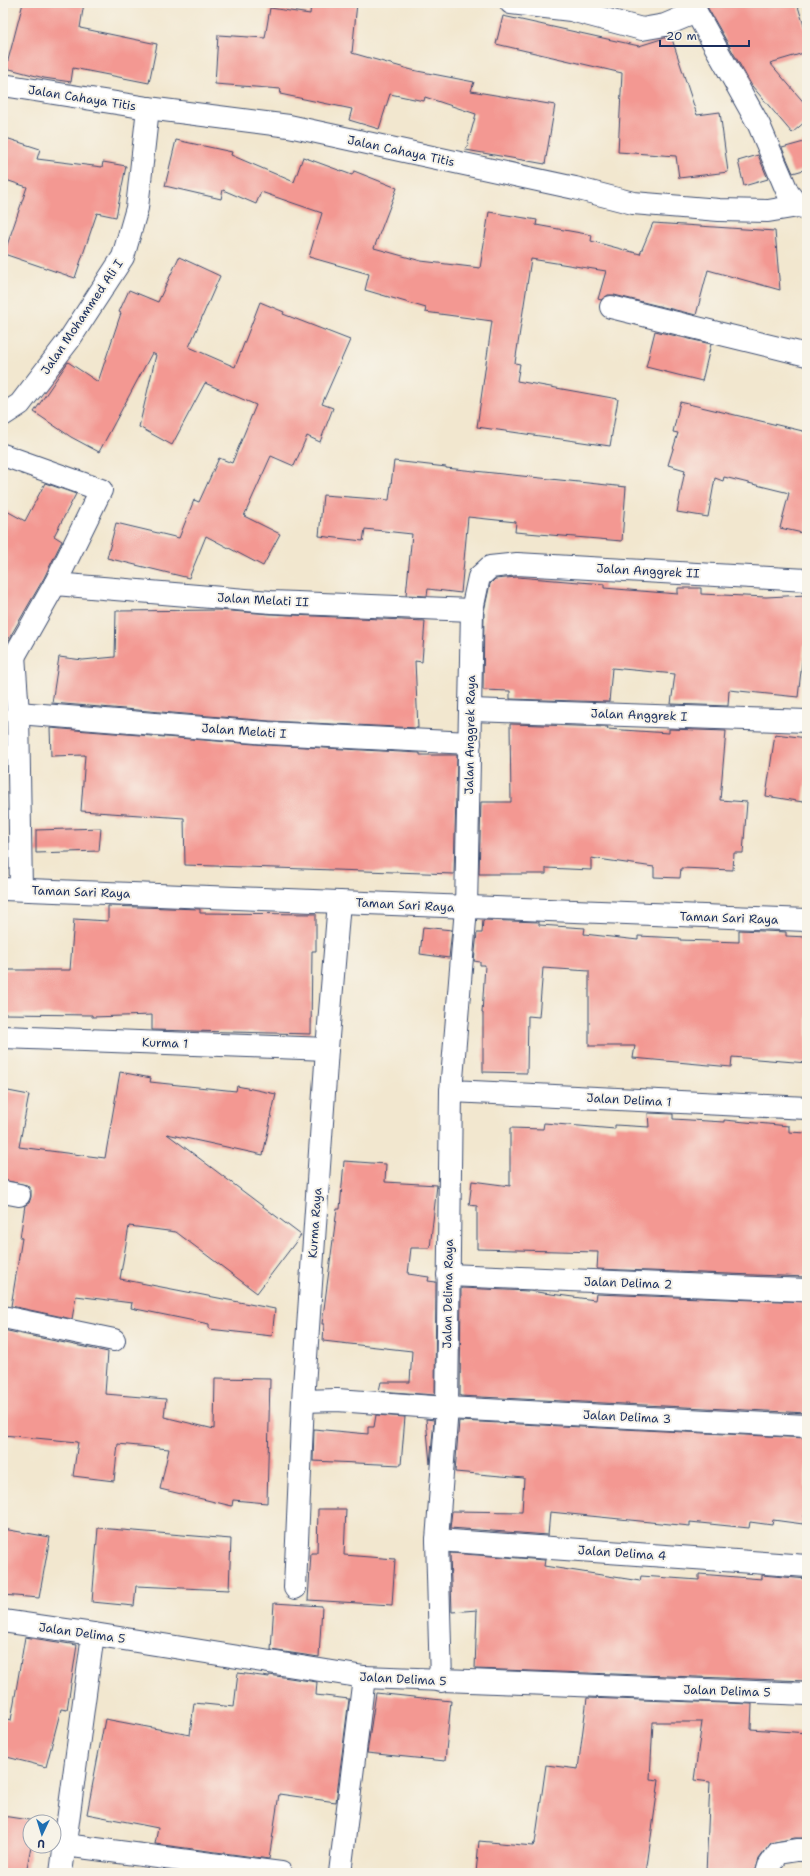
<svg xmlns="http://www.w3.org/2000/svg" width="810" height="1876" viewBox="0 0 810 1876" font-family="'Shantell Sans',sans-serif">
	<rect width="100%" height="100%" fill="#f7f3e8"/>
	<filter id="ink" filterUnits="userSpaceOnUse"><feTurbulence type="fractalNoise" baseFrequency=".025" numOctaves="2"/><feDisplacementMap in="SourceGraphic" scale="8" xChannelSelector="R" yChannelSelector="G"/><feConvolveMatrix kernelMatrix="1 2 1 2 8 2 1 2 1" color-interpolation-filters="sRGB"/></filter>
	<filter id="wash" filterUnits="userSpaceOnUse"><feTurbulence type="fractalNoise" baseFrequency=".012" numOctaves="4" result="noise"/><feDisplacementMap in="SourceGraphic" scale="16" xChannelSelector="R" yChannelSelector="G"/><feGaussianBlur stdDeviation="0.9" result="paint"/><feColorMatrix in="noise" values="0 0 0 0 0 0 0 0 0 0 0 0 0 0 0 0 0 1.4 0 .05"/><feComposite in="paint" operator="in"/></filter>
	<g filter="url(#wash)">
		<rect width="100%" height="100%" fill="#f2e7cf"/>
		<g id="blocks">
			<!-- building -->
			<g fill="#f39892">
				<path d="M 23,3 L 84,3 L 80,28 L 157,44 L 149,83 L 73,68 L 71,82 L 44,78 L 6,68 Z"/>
				<path d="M 311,3 L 357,3 L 352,53 L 412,70 L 474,82 L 471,91 L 555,105 L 545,164 L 466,150 L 476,114 L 425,97 L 424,101 L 390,94 L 379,129 L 349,120 L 352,109 L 280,94 L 281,89 L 215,84 L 218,35 L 265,38 L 270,8 L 310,14 Z"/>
				<path d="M 705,3 L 797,3 L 807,36 L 807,52 L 770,63 L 807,106 L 807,120 L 792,133 L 752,86 Z"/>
				<path d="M 503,16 L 639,46 L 671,36 L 697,115 L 720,112 L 728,172 L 679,178 L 676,156 L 618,152 L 622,73 L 496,44 Z"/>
				<path d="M 3,137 L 40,149 L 37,159 L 102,167 L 103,162 L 126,166 L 116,217 L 97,213 L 75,278 L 4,254 L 27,187 L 3,179 Z"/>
				<path d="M 176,140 L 232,152 L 231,155 L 294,182 L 303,157 L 352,175 L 354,171 L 397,188 L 374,248 L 421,261 L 480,268 L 489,212 L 537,220 L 536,225 L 592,235 L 591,241 L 640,254 L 653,223 L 775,231 L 780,290 L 708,270 L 696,315 L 614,295 L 608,295 L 601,300 L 598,299 L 606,271 L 531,259 L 515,363 L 520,364 L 517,381 L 618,399 L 610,446 L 477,427 L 492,321 L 425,312 L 426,308 L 365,290 L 369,274 L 309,257 L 322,213 L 261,192 L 256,204 L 223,190 L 221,199 L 165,186 Z"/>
				<path d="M 804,142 L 807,154 L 807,169 L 793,173 L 782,148 Z"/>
				<path d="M 758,155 L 768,179 L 744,186 L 738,161 Z"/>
				<path d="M 179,257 L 220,276 L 189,347 L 235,367 L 260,302 L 284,312 L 283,314 L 350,340 L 322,404 L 333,408 L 320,442 L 307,436 L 294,466 L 271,456 L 244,516 L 280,534 L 263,566 L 206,536 L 189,578 L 107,558 L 116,523 L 179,538 L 194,500 L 199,502 L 219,458 L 232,463 L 256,405 L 205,383 L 172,445 L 139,427 L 156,355 L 152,353 L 99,452 L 71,437 L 34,412 L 68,362 L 98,382 L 121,313 L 119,312 L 129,290 L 158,302 Z"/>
				<path d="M 655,331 L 711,344 L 702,381 L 646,367 Z"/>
				<path d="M 680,402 L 807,432 L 807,534 L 780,528 L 789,493 L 724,477 L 723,481 L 715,478 L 708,517 L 677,512 L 685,470 L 668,465 L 678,433 L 673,432 Z"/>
				<path d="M 394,461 L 446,467 L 446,468 L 626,487 L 622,541 L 515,532 L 516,522 L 468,517 L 461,593 L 428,589 L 427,596 L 406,595 L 412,534 L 365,529 L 363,541 L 319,536 L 323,495 L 389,500 Z"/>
				<path d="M 45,483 L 76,494 L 54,536 L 62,541 L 44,578 L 3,649 L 3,509 L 25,521 Z"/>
				<path d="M 517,577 L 604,584 L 604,588 L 678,594 L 678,588 L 701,588 L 701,594 L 766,597 L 807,595 L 807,645 L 804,645 L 798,697 L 729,690 L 728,706 L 671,704 L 675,674 L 612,668 L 609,702 L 510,699 L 510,691 L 483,690 L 484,611 L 490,584 L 495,579 Z"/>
				<path d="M 218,610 L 270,614 L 425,621 L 422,662 L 415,661 L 418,728 L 269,721 L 52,703 L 59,657 L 83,660 L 115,657 L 116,611 Z"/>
				<path d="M 510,724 L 608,727 L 607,729 L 669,733 L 669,729 L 726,731 L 720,800 L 747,802 L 743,853 L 734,853 L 733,870 L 681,868 L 680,878 L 654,877 L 654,867 L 591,858 L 591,870 L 546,868 L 546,874 L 479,874 L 481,802 L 511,802 Z"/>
				<path d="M 50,728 L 267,745 L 420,753 L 420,755 L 457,755 L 454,874 L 185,865 L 184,818 L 81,811 L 85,755 L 51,756 Z"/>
				<path d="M 775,734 L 807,738 L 807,774 L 803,802 L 766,796 Z"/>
				<path d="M 101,828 L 99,851 L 36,853 L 36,830 Z"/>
				<path d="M 108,906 L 200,909 L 200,913 L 316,914 L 316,951 L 312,951 L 311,1034 L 152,1030 L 152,1015 L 92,1017 L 92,1015 L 3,1014 L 3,970 L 70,970 L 74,919 L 108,921 Z"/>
				<path d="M 483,920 L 539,922 L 539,925 L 585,928 L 584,934 L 638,940 L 638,936 L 680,938 L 680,940 L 739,942 L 739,930 L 786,932 L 786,936 L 807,937 L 807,1063 L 732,1057 L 731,1067 L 633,1058 L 635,1046 L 589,1046 L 589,971 L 543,968 L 539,1017 L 528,1016 L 527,1073 L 483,1072 L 483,1013 L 482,1013 L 485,965 L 480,965 L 480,962 L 474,961 L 477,933 L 482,933 Z"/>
				<path d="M 423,927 L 452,930 L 449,958 L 420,954 Z"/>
				<path d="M 120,1072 L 151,1078 L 150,1082 L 236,1091 L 237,1086 L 276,1094 L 263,1155 L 167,1134 L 301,1235 L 257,1293 L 176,1232 L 129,1226 L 120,1279 L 275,1309 L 272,1336 L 209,1329 L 209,1324 L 131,1308 L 132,1303 L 76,1296 L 72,1319 L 11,1306 L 22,1238 L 20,1238 L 25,1205 L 29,1203 L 31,1197 L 31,1190 L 27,1185 L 3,1180 L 3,1090 L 29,1095 L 19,1147 L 105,1158 Z"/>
				<path d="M 648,1113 L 673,1114 L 673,1119 L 724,1122 L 724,1120 L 789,1126 L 789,1132 L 807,1133 L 807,1277 L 597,1269 L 598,1252 L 477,1249 L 477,1206 L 469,1205 L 472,1181 L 510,1186 L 510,1128 L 543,1129 L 544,1123 L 615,1129 L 615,1125 L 649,1127 Z"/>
				<path d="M 344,1161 L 386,1164 L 385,1182 L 437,1185 L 430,1248 L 411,1248 L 408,1274 L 429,1277 L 428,1281 L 436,1282 L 435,1395 L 379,1391 L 381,1382 L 410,1382 L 412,1351 L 323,1341 L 324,1324 L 322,1324 L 337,1209 L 340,1209 Z"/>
				<path d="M 461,1288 L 529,1291 L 595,1300 L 596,1294 L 807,1302 L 807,1413 L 460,1396 Z"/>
				<path d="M 3,1330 L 108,1352 L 105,1394 L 166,1399 L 164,1417 L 214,1429 L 215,1378 L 270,1379 L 267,1503 L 233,1500 L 232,1506 L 160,1489 L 169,1449 L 118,1444 L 114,1481 L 73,1476 L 78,1442 L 3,1435 Z"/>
				<path d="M 376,1415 L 405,1417 L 401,1465 L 313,1461 L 314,1429 L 368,1434 L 368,1427 L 374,1427 Z"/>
				<path d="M 426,1419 L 434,1420 L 430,1464 Z"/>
				<path d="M 459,1421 L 807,1438 L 805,1487 L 807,1487 L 807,1497 L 803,1524 L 773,1520 L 772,1525 L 750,1522 L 749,1528 L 690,1522 L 690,1526 L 550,1512 L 548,1535 L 450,1528 L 452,1511 L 522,1512 L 524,1478 L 455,1472 Z"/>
				<path d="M 318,1509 L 346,1509 L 344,1555 L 395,1559 L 392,1605 L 308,1600 L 311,1553 L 317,1553 Z"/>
				<path d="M 98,1528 L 231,1539 L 229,1590 L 136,1586 L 134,1606 L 92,1602 Z"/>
				<path d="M 3,1529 L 50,1537 L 39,1598 L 3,1595 Z"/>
				<path d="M 450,1553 L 545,1560 L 544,1566 L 640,1581 L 641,1576 L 699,1580 L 699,1574 L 762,1579 L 762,1575 L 807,1579 L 807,1681 L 475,1669 L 477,1610 L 452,1612 Z"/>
				<path d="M 274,1603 L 322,1606 L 319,1657 L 271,1650 Z"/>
				<path d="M 25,1637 L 77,1645 L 67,1710 L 61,1709 L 46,1767 L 3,1756 L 3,1718 L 11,1720 Z"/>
				<path d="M 238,1673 L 269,1677 L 269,1675 L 317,1682 L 316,1695 L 349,1699 L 336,1802 L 279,1794 L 269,1859 L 155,1844 L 158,1828 L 87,1814 L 105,1719 L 190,1735 L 194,1703 L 234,1707 Z"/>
				<path d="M 376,1693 L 451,1701 L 445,1761 L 367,1753 Z"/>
				<path d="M 587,1698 L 752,1704 L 751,1729 L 807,1733 L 807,1838 L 795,1838 L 771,1843 L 759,1859 L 755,1873 L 706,1873 L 710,1782 L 694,1780 L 702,1722 L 653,1722 L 650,1779 L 659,1780 L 646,1873 L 476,1873 L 479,1841 L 533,1846 L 534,1843 L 535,1843 L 546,1765 L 578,1769 Z"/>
				<path d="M 3,1816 L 35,1821 L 30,1822 L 31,1846 L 26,1873 L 3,1873 Z"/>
			</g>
		</g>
	</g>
	<g filter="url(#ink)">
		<use href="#blocks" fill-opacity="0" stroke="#3b4b6f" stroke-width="1"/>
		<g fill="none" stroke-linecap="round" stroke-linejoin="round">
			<!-- minor casing -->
			<g stroke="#3b4b6f" stroke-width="24">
				<g id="minor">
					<path d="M 511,3 L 571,10 L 642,29 L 665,25 L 696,12"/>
					<path d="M 3,85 L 148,108 L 289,126 L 575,188 L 633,203 L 719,210 L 768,211 L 798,206"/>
					<path d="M 611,307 L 807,355"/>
					<path d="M 3,415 L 20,404 L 69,340 L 123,257 L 137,208 L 148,108"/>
					<path d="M 3,455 L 101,490 L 55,584 L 3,676"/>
					<path d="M 55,584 L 271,602 L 472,610"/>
					<path d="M 14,655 L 18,713 L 21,889"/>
					<path d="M 471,710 L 807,721"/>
					<path d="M 18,713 L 268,733 L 470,743"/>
					<path d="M 3,889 L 807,920"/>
					<path d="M 339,902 L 327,1049 L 303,1401 L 337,1400 L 447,1408 L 807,1426"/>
					<path d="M 3,1037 L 327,1049"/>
					<path d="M 451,1091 L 807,1108"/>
					<path d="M 3,1192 L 19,1195"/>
					<path d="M 448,1275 L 807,1290"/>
					<path d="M 3,1317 L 114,1340"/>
					<path d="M 437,1540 L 807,1566"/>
					<path d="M 295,1588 L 303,1401"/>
					<path d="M 3,1621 L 93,1634 L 364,1677 L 807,1694"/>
					<path d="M 441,1681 L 437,1540 L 447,1408 L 451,1091 L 466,908 L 472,610 L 479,577 L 490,567 L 517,564 L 807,580"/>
					<path d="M 65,1845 L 281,1873"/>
					<path d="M 61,1873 L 93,1634"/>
					<path d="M 340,1873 L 364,1677"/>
					<path d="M 767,1873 L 769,1866 L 778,1853 L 797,1850 L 807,1850"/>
				</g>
			</g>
			<!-- tertiary casing -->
			<g stroke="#3b4b6f" stroke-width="24">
				<path id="tertiary" d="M 691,3 L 759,125 L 788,193 L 798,206 L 807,208"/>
			</g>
			<!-- minor -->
			<use href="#minor" stroke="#fff" stroke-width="22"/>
			<!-- tertiary -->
			<use href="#tertiary" stroke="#fff" stroke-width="22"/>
		</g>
	</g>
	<g text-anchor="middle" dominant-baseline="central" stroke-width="4" stroke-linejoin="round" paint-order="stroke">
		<!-- street labels -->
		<g font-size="12" fill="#1b2f5e" stroke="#f7f3e8">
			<text transform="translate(82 98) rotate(9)">Jalan Cahaya Titis</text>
			<text transform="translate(401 151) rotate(12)">Jalan Cahaya Titis</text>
			<text transform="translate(82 317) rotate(-56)">Jalan Mohammed Ali I</text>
			<text transform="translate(648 571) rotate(3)">Jalan Anggrek II</text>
			<text transform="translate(263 600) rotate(3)">Jalan Melati II</text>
			<text transform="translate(639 715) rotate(2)">Jalan Anggrek I</text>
			<text transform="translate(244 731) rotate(4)">Jalan Melati I</text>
			<text transform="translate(470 735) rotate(-89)">Jalan Anggrek Raya</text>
			<text transform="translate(81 892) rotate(2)">Taman Sari Raya</text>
			<text transform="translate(405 905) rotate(3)">Taman Sari Raya</text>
			<text transform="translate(729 918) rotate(2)">Taman Sari Raya</text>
			<text transform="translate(165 1043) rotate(2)">Kurma 1</text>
			<text transform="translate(629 1100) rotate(3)">Jalan Delima 1</text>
			<text transform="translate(315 1223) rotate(-86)">Kurma Raya</text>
			<text transform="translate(628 1283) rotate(2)">Jalan Delima 2</text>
			<text transform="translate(448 1294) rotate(-89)">Jalan Delima Raya</text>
			<text transform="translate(627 1417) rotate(3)">Jalan Delima 3</text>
			<text transform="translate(622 1553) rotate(4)">Jalan Delima 4</text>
			<text transform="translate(82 1633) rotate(8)">Jalan Delima 5</text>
			<text transform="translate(403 1679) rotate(3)">Jalan Delima 5</text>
			<text transform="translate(727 1691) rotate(2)">Jalan Delima 5</text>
		</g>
	</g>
	<!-- margin -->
	<rect width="810" height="1876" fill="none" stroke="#f7f3e8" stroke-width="16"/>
	<!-- north arrow -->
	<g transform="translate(42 1834) rotate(184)"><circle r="19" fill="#f7f3e8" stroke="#9fa5b1"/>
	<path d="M0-3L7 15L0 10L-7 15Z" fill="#1f6fb2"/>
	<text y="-6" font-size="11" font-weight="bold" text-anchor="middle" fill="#1b2f5e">U</text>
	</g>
	<!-- scale -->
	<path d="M660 40v6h89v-6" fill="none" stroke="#1b2f5e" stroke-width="2"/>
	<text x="666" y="40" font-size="12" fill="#1b2f5e" stroke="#f7f3e8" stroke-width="3" paint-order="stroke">20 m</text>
</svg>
